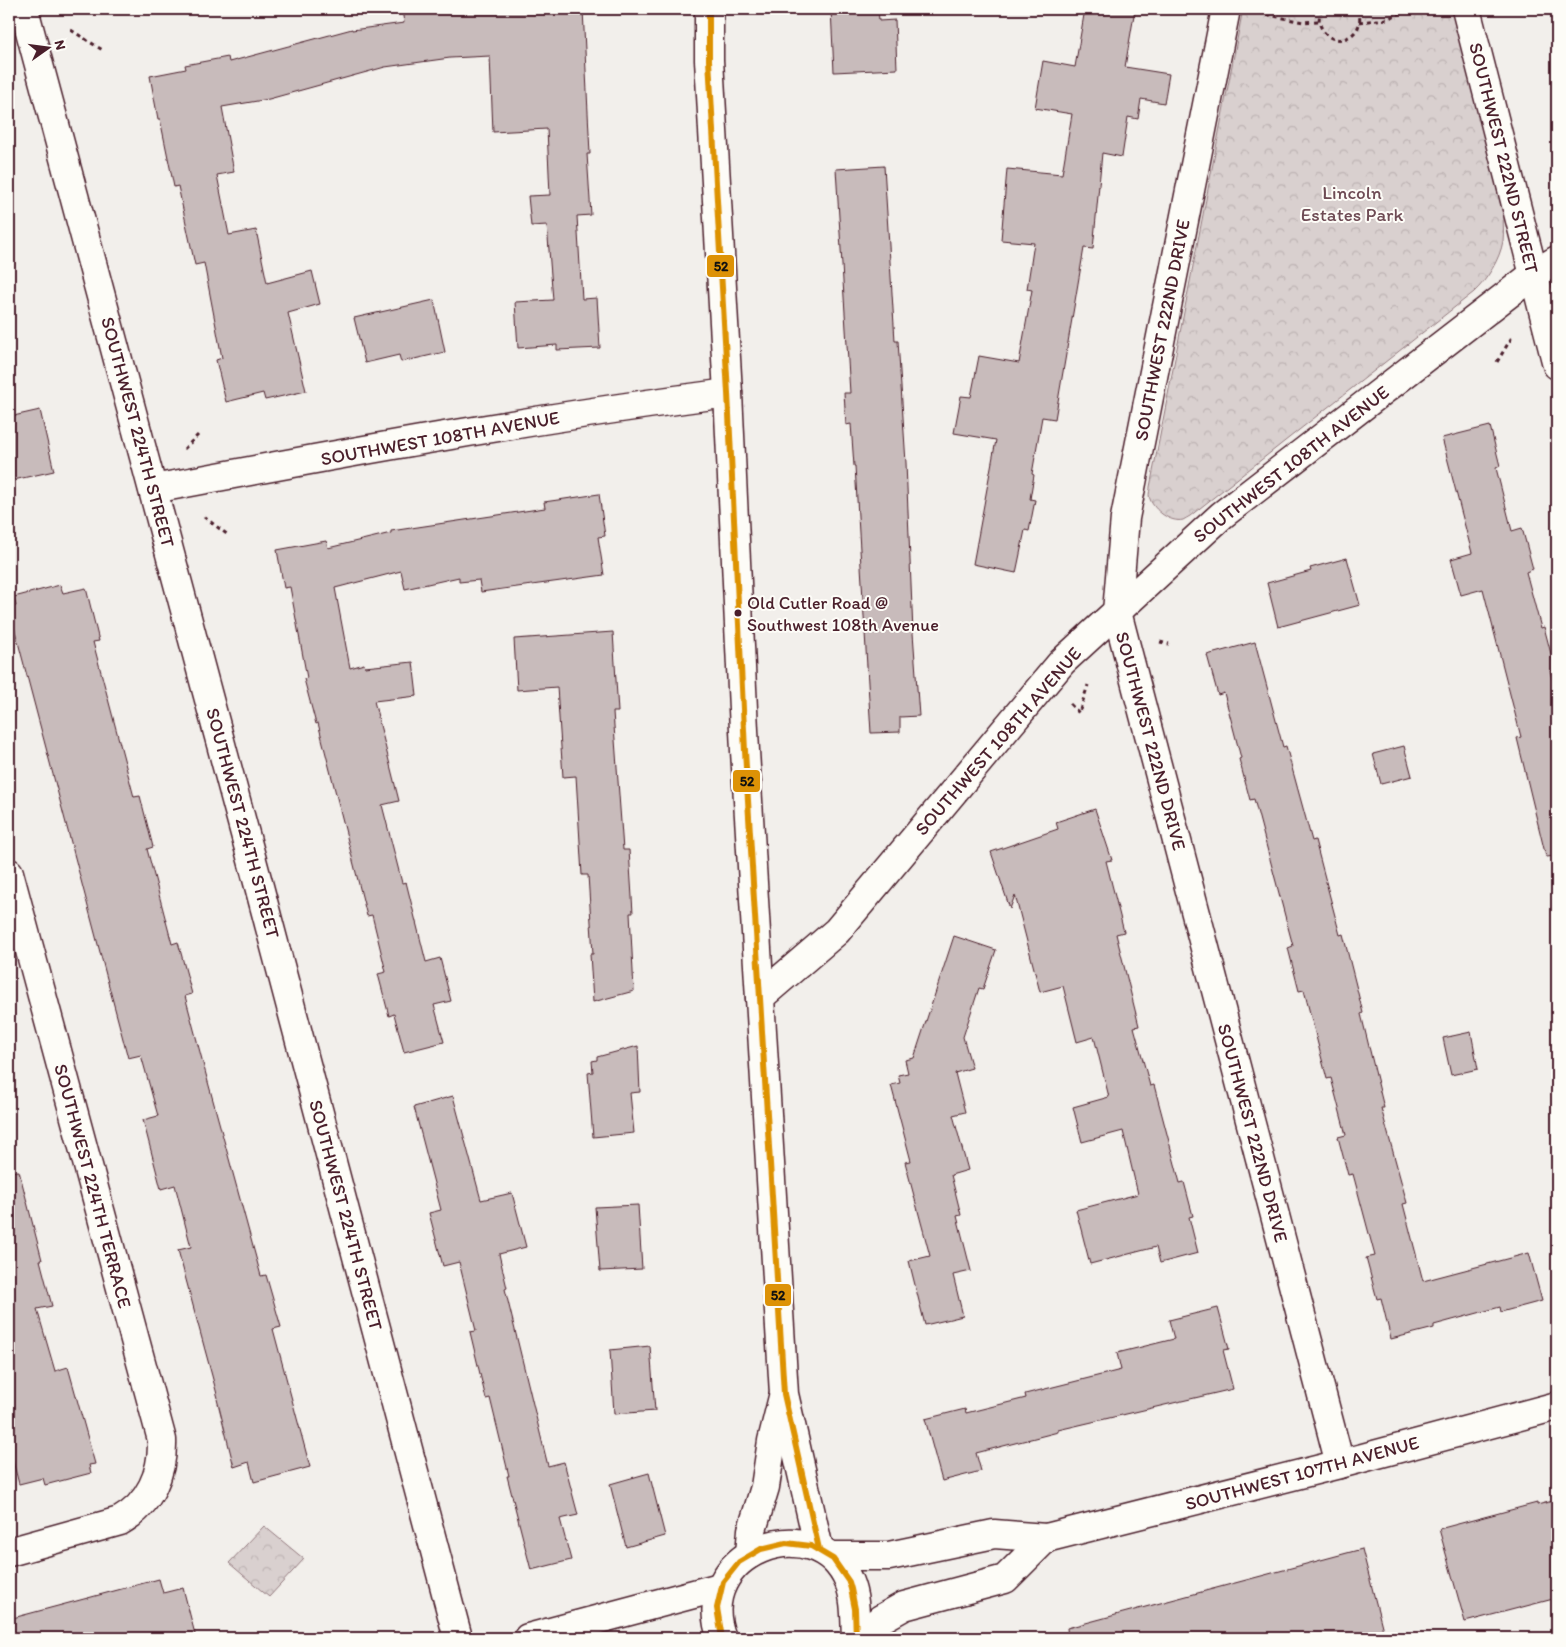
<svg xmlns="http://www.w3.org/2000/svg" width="1566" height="1647" viewBox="0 0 1566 1647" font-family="Itim,sans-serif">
	<defs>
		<pattern id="park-crowns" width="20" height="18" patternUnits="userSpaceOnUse" patternTransform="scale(1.25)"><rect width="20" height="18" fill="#d9d0cf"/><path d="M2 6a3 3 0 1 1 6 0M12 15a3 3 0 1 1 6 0" fill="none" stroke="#bcb2b2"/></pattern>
	</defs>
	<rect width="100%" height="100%" fill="#f2efeb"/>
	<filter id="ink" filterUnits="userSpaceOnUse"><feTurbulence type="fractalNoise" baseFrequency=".02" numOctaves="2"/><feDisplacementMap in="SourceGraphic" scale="10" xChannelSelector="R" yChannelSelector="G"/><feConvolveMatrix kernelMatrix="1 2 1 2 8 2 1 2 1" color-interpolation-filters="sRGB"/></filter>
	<g filter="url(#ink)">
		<!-- park -->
		<g fill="url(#park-crowns)" stroke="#92787d">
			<path d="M 1243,9 L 1452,9 L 1503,213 C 1503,222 1504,232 1503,241 C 1500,259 1487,280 1474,292 L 1190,516 C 1188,517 1185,519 1183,520 C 1170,523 1154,510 1150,499 C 1148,495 1150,491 1150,487 Z"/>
			<path d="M 264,1526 L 304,1559 L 269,1597 L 229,1563 Z"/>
		</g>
		<!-- building -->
		<g fill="#c8bbbb" stroke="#4a1f2b">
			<path d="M 402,9 L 583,9 L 590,154 L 587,154 L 591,215 L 577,216 L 582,299 L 597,298 L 600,348 L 557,350 L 557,345 L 518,348 L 515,302 L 553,300 L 547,225 L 531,226 L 528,196 L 550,195 L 547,129 L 493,132 L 490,56 L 450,58 L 385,67 L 269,99 L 222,107 L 234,172 L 217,175 L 229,235 L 256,230 L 267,283 L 312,271 L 320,304 L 288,313 L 306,391 L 265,400 L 263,393 L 226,402 L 216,360 L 222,358 L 204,263 L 195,265 L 178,186 L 174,187 L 160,119 L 158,119 L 150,76 L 186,69 L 185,65 L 228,57 L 229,62 L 352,29 L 352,30 L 404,23 Z"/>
			<path d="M 831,9 L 878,9 L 879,21 L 895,20 L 897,69 L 834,72 Z"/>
			<path d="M 1085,9 L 1135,9 L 1125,67 L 1169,74 L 1164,103 L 1141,99 L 1138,119 L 1128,117 L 1122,157 L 1102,153 L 1093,249 L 1084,248 L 1055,419 L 1042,417 L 1032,474 L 1034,475 L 1030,499 L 1035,500 L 1029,531 L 1025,530 L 1016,573 L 973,564 L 996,440 L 954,433 L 961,396 L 971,397 L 979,356 L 1019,363 L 1032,290 L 1027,289 L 1034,243 L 1001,240 L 1007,169 L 1062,174 L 1072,114 L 1035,108 L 1043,61 L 1075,67 Z"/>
			<path d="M 884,166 L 895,341 L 898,341 L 906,463 L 913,633 L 919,716 L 900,717 L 900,732 L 871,733 L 855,466 L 854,466 L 851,424 L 846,425 L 844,393 L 850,393 L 836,169 Z"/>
			<path d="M 434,300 L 445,352 L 401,362 L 399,355 L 365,363 L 354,318 Z"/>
			<path d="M 40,410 L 54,471 L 9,481 L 9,417 Z"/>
			<path d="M 1490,426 L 1500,466 L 1496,468 L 1512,531 L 1522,528 L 1533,569 L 1526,572 L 1541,628 L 1544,627 L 1555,669 L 1550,671 L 1557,699 L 1557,856 L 1546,857 L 1517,738 L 1521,737 L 1483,589 L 1461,595 L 1451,559 L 1472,553 L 1442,438 Z"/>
			<path d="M 599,494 L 605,536 L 598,537 L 604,575 L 481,592 L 479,580 L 459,582 L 459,577 L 405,589 L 401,571 L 335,588 L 350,668 L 364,664 L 365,667 L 413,662 L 417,696 L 374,701 L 399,801 L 382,805 L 402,883 L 406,882 L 426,962 L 440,958 L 451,1001 L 434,1005 L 444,1042 L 404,1052 L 394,1014 L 389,1016 L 378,974 L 386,972 L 372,915 L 367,916 L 318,723 L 316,724 L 304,679 L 307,678 L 290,587 L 284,588 L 277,550 L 326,541 L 328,548 L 391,533 L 391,531 L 545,508 L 544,502 Z"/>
			<path d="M 1347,558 L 1360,605 L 1278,627 L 1267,583 L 1311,571 L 1310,568 Z"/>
			<path d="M 60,585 L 63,593 L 86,588 L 99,641 L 93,642 L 134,797 L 140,796 L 153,847 L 147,849 L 172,944 L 178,942 L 192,994 L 185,996 L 208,1082 L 261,1276 L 266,1275 L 281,1327 L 273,1329 L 310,1467 L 254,1482 L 249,1462 L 234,1467 L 217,1399 L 218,1398 L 178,1250 L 191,1247 L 175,1185 L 161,1189 L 143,1120 L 158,1116 L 141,1055 L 128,1058 L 9,608 L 16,606 L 14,597 Z"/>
			<path d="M 613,632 L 618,712 L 613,712 L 623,850 L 629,850 L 633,913 L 630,913 L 634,991 L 593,1002 L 590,954 L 593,954 L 588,875 L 582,875 L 576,776 L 563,777 L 557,687 L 517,690 L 514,639 Z"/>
			<path d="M 1255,642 L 1283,747 L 1286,746 L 1312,841 L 1315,840 L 1340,935 L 1343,934 L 1363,1013 L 1361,1014 L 1384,1108 L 1381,1108 L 1407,1203 L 1403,1204 L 1423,1281 L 1529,1253 L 1542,1301 L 1501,1312 L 1500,1307 L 1434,1325 L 1434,1328 L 1391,1339 L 1381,1298 L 1377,1299 L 1366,1258 L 1375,1256 L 1353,1174 L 1348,1175 L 1338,1137 L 1346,1135 L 1331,1078 L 1327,1079 L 1304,990 L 1299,991 L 1288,948 L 1293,946 L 1254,799 L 1250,800 L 1239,759 L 1241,758 L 1224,693 L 1218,695 L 1207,655 Z"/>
			<path d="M 1404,746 L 1412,776 L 1381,784 L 1373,754 Z"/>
			<path d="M 1095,809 L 1112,860 L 1106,861 L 1124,932 L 1116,934 L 1139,1026 L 1134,1027 L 1150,1086 L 1154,1085 L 1180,1183 L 1184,1182 L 1193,1216 L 1189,1217 L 1198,1253 L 1160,1263 L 1156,1247 L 1090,1264 L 1076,1210 L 1138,1194 L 1123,1131 L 1082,1142 L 1073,1107 L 1109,1097 L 1094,1037 L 1077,1042 L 1063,986 L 1040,992 L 1015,895 L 1010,909 L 991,852 L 1058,829 L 1056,822 Z"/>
			<path d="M 954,936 L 996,950 L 983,989 L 979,988 L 963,1037 L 972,1068 L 955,1073 L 965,1112 L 953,1115 L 968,1170 L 951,1175 L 961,1215 L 957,1216 L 971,1271 L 953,1275 L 963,1316 L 925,1325 L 909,1261 L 930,1256 L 905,1162 L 911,1161 L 891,1085 L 900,1083 L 898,1075 L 908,1073 L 905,1060 L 914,1058 Z"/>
			<path d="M 1471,1032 L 1478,1069 L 1451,1075 L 1443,1038 Z"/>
			<path d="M 638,1046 L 640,1092 L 630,1093 L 634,1133 L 593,1137 L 588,1073 L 593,1072 L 592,1061 L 597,1060 L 597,1057 Z"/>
			<path d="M 453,1096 L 481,1200 L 512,1193 L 526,1247 L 499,1254 L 507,1288 L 505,1289 L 548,1466 L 564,1462 L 578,1515 L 560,1519 L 571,1560 L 531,1570 L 507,1476 L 509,1476 L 490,1398 L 486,1399 L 470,1332 L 476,1331 L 459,1262 L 443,1266 L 429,1213 L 441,1210 L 414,1107 Z"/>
			<path d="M 19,1171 L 42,1260 L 40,1260 L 52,1306 L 37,1309 L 55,1371 L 68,1367 L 95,1464 L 89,1465 L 91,1473 L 45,1485 L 43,1478 L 19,1484 L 9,1446 L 9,1172 Z"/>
			<path d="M 638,1205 L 642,1269 L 600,1271 L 595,1207 Z"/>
			<path d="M 1218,1308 L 1229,1349 L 1223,1350 L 1233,1389 L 1058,1430 L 1058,1432 L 976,1453 L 981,1471 L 942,1481 L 925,1419 L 965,1409 L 966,1413 L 1026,1398 L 1025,1394 L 1121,1370 L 1117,1353 L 1174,1339 L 1169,1320 Z"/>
			<path d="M 650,1346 L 655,1411 L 614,1414 L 610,1350 Z"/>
			<path d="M 649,1473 L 665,1536 L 626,1547 L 610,1484 Z"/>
			<path d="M 1557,1500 L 1557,1598 L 1465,1622 L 1439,1529 L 1537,1503 L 1537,1505 Z"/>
			<path d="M 1362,1549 L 1385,1638 L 1068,1638 L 1067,1628 Z"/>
			<path d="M 159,1579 L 163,1593 L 183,1588 L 196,1638 L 9,1638 L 9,1619 Z"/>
		</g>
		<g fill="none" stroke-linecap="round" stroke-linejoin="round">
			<!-- minor casing -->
			<g stroke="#4a1f2b" stroke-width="31">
				<g id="minor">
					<path d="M 1226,9 L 1125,518 L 1117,612 L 1340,1464"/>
					<path d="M 1466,9 L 1557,365"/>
					<path d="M 153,489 C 344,453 535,418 728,393"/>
					<path d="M 9,873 L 162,1440 C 163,1473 150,1504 120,1521 L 9,1552"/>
					<path d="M 760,997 L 837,931 L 1062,662 L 1222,515 L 1534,274 L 1557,260"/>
				</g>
			</g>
			<!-- tertiary casing -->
			<g stroke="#4a1f2b" stroke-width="31">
				<g id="tertiary">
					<path d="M 24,9 L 256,875 L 458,1638"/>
					<path d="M 709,9 L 709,60 L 728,393 L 745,751 L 784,1394 L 819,1549"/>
					<path d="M 750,1554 L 752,1530 L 765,1487 L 772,1441 L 783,1397"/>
					<path d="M 831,1556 L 889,1556 L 994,1534 L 1046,1538 L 1340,1464 L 1557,1406"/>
					<path d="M 528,1638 L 720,1587"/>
					<path d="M 722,1638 C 689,1553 816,1504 849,1582 C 856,1599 855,1619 856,1638"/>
					<path d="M 860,1638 L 881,1619 L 904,1606 L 1005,1579 L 1046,1538"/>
				</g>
			</g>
			<!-- path -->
			<g stroke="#4a1f2b" stroke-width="3" stroke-dasharray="4 4" stroke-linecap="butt">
				<path d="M 1322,9 C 1319,15 1318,21 1321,27 C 1333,53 1370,34 1357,9"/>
				<path d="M 1259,13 L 1303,22 L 1319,21"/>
				<path d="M 1359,22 L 1387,19 L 1410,9"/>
				<path d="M 71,30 L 104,51"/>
				<path d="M 1497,362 L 1512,337"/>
				<path d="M 184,449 L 198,435"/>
				<path d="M 204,517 L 228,535"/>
				<path d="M 1160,642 L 1169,644"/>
				<path d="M 1070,704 L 1079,713 L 1088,685"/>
			</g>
			<!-- minor -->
			<use href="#minor" stroke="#fdfcf7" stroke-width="28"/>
			<!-- tertiary -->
			<use href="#tertiary" stroke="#fdfcf7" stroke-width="28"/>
			<!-- bus-1 casing -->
			<g stroke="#fdfcf7" stroke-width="10">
				<g id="bus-1">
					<path d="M 709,9 L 709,60 L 728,393 L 745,751 L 784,1394 L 819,1549"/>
					<path d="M 722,1638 L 717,1608 L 723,1582 L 739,1562 L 761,1549 L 786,1543 L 811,1546 L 833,1559 L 849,1582 L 851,1589 L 855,1609 L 856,1638"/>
				</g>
			</g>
			<!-- bus-1 -->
			<use href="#bus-1" stroke="#dd9206" stroke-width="6"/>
		</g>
	</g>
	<!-- markers -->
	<circle fill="#4a1f2b" stroke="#fdfcf7" stroke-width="2" cx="738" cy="613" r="4.5"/>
	<g text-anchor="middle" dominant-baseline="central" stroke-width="4" stroke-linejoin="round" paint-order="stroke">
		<!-- bus labels -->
		<g font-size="18" fill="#4a1f2b" stroke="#fdfcf7" text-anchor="start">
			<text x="747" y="603">Old Cutler Road @<tspan x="747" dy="22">Southwest 108th Avenue</tspan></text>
		</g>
		<!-- street labels -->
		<g font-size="19" fill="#4a1f2b" stroke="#fdfcf7">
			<text transform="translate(1504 158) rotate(76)">SOUTHWEST 222ND STREET</text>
			<text transform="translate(1162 330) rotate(-79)">SOUTHWEST 222ND DRIVE</text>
			<text transform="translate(138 432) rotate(75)">SOUTHWEST 224TH STREET</text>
			<text transform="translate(440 438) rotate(-10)">SOUTHWEST 108TH AVENUE</text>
			<text transform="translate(1291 464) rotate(-38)">SOUTHWEST 108TH AVENUE</text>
			<text transform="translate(998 741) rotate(-49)">SOUTHWEST 108TH AVENUE</text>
			<text transform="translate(1151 741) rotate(75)">SOUTHWEST 222ND DRIVE</text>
			<text transform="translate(243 823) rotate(75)">SOUTHWEST 224TH STREET</text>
			<text transform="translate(1253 1133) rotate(75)">SOUTHWEST 222ND DRIVE</text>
			<text transform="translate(93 1186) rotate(75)">SOUTHWEST 224TH TERRACE</text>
			<text transform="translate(346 1215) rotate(75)">SOUTHWEST 224TH STREET</text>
			<text transform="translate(1302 1473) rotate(-15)">SOUTHWEST 107TH AVENUE</text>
		</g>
		<!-- park labels -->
		<g font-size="19" fill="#6e4b54" stroke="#fdfcf7">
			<text x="1352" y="192">Lincoln<tspan x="1352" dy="22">Estates Park</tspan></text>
		</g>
	</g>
	<g stroke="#fdfcf7" stroke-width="2">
		<rect x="706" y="254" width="29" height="24" rx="5" fill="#dd9206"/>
		<rect x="732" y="769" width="29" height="24" rx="5" fill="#dd9206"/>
		<rect x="764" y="1283" width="28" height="24" rx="5" fill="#dd9206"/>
	</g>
	<g font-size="14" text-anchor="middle" font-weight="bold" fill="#111">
		<text x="721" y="271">52</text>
		<text x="747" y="786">52</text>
		<text x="778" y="1300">52</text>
	</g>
	<!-- margin -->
	<rect width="1566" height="1647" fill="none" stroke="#fdfcf7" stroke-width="30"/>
	<rect x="15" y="15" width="1536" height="1617" fill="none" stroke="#4a1f2b" stroke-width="2" filter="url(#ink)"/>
	<!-- north arrow -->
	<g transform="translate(48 48) rotate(76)" stroke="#fdfcf7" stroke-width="4" paint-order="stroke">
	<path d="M0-4L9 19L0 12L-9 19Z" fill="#4a1f2b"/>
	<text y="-8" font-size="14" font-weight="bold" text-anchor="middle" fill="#4a1f2b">N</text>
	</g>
</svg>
